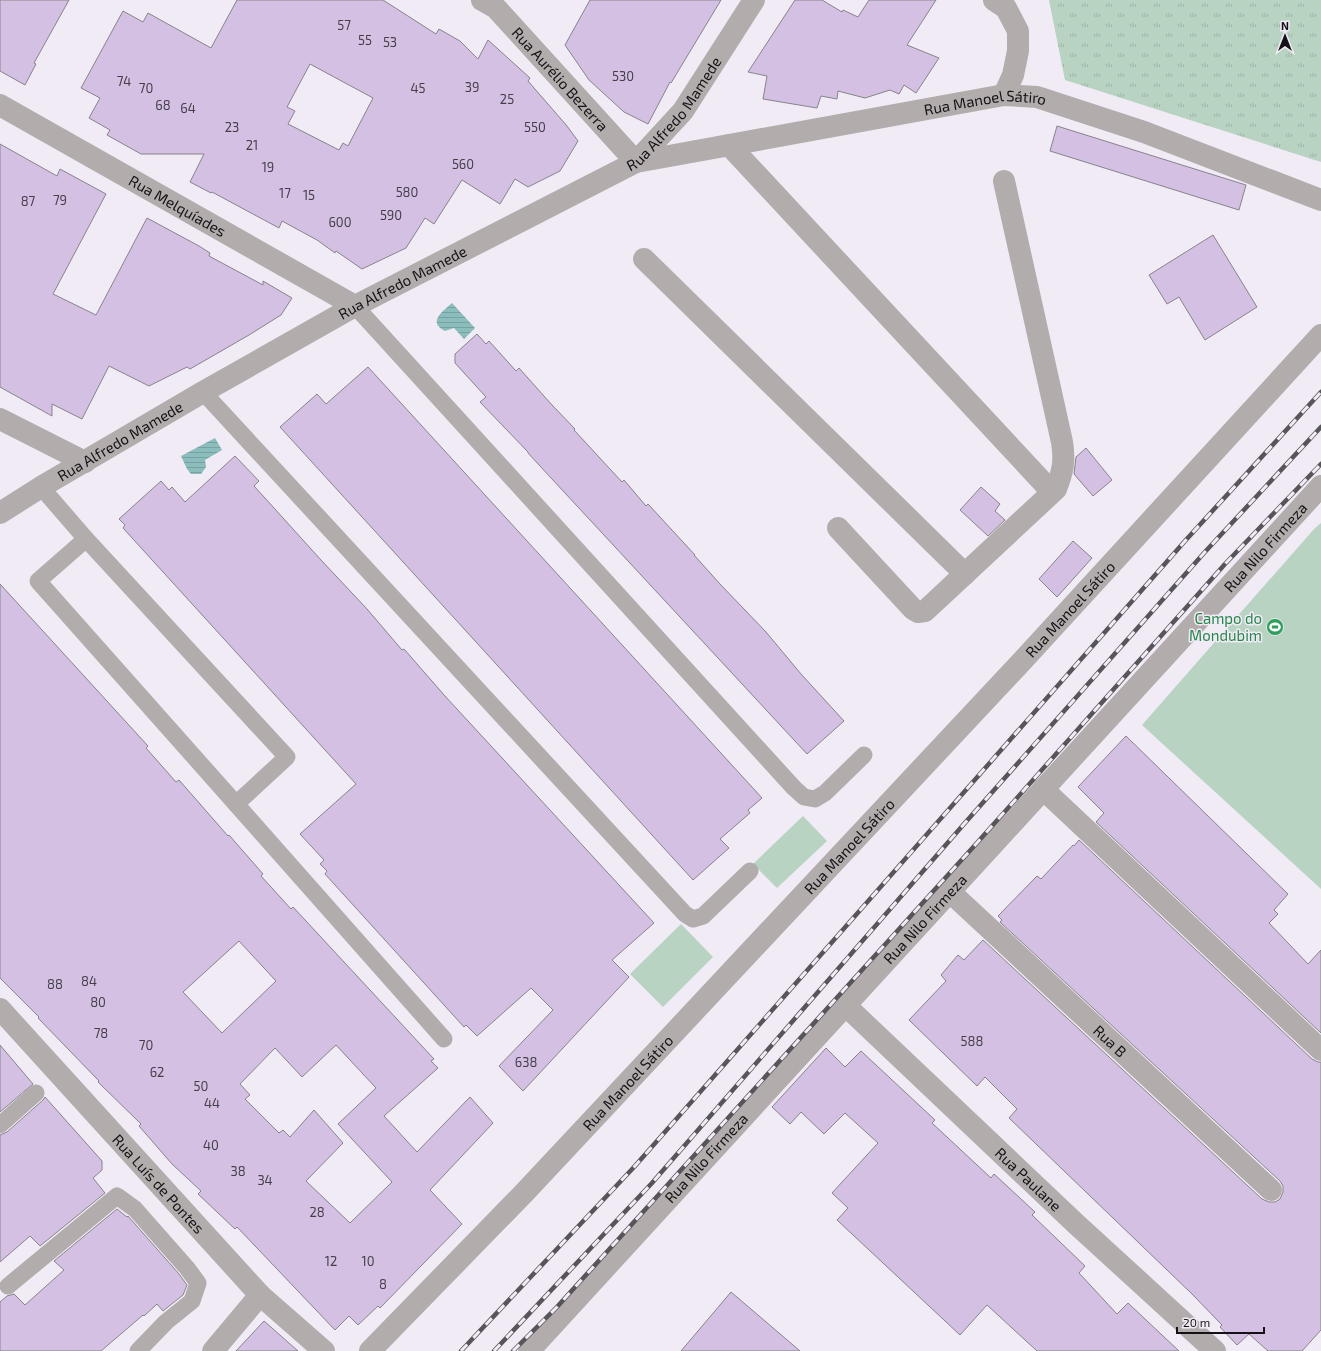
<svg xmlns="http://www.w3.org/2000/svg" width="1321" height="1351" viewBox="0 0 1321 1351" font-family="'Exo 2',sans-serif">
	<defs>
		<pattern id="grass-tufts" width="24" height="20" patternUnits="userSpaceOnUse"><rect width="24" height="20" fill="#b8d3c2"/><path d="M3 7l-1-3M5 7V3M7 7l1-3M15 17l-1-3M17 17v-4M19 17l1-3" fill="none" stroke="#9db4a6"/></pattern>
		<pattern id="water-rules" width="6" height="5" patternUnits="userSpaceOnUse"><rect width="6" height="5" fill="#8bbdbd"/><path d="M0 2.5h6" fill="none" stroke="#77a1a2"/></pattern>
	</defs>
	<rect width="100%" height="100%" fill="#f1ebf5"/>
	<!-- grass -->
	<path fill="url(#grass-tufts)" d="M 1049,0 L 1321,0 L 1321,162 L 1065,80 Z"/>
	<!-- garden -->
	<g fill="#b8d3c2">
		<path d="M 1321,523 L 1321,889 L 1142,725 L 1314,529 Z"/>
		<path d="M 803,816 L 827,841 L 777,888 L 753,864 Z"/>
		<path d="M 681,924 L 713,957 L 663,1007 L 630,974 Z"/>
	</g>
	<!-- water -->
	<g fill="url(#water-rules)">
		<path d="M 452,303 L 475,328 L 464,339 L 454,328 L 445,331 C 427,322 443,311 452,303 Z"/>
		<path d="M 215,438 L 222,450 L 205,460 L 206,467 L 201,474 L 191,474 L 187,469 L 181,456 Z"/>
	</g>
	<!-- building -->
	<g fill="#d4c0e3" stroke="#87838b" fill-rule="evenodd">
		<path d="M 0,0 L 69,0 L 34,63 L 36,64 L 25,85 L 0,71 Z"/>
		<path d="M 237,0 L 383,0 L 436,34 L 439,29 L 460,41 L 478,59 L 488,40 L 530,78 L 528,81 L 567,126 L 578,141 L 560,171 L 528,187 L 515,179 L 500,204 L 462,180 L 434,224 L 425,218 L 406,248 L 362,269 L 336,251 L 335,253 L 317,240 L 282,221 L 279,228 L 212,192 L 211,193 L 190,182 L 204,154 L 141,154 L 107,135 L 110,130 L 89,118 L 100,98 L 81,88 L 123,11 L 143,22 L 148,13 L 211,48 ZM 310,64 L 373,98 L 348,146 L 343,143 L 339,150 L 288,124 L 295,111 L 287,107 Z"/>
		<path d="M 590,0 L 721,0 L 671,83 L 670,82 L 648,124 L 624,112 L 589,80 L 565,45 Z"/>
		<path d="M 795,0 L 822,0 L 842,12 L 843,10 L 858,17 L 869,0 L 936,0 L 907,45 L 939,58 L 916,93 L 904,85 L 899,94 L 890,90 L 865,98 L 838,91 L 837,99 L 821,96 L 817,108 L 763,99 L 767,76 L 748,72 Z"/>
		<path d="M 1057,126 L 1246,185 L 1239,210 L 1050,151 Z"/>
		<path d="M 0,144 L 57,176 L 60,169 L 106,194 L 53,294 L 96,315 L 147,218 L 199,246 L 210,253 L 209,256 L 263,285 L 263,281 L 292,298 L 281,315 L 249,335 L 190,369 L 187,367 L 149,386 L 109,366 L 82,419 L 52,404 L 52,416 L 0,387 Z"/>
		<path d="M 1213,235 L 1257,307 L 1205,340 L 1179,297 L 1167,304 L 1149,275 Z"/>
		<path d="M 477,334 L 486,344 L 489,341 L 516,371 L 519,368 L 552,405 L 575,429 L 574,430 L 622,482 L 624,480 L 646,506 L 648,504 L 695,555 L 694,555 L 720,584 L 766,632 L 801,674 L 844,721 L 807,754 L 552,479 L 528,453 L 528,452 L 480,402 L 486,397 L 455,363 L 455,354 Z"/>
		<path d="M 368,367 L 762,798 L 748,810 L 750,813 L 720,839 L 729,848 L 693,880 L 280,427 L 317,394 L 326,404 Z"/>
		<path d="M 1086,448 L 1112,480 L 1093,496 L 1074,474 L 1076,457 Z"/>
		<path d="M 235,456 L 259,481 L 254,486 L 274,508 L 321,560 L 367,609 L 402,650 L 404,649 L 445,696 L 654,923 L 612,960 L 629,977 L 523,1091 L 499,1066 L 553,1010 L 531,988 L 477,1036 L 466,1025 L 464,1027 L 325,874 L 327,871 L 320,864 L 324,860 L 300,834 L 356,784 L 123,528 L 125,525 L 119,519 L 161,481 L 169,490 L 172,487 L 185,502 Z"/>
		<path d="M 981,487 L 1000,504 L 995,511 L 1005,520 L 988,536 L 960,510 Z"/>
		<path d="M 1073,541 L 1092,558 L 1057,597 L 1039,579 Z"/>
		<path d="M 0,584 L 148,746 L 146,748 L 176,782 L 179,780 L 228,836 L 229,835 L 263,874 L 261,876 L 291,909 L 293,907 L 434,1059 L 431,1061 L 438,1068 L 384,1116 L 417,1152 L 470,1097 L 493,1123 L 430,1190 L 462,1224 L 380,1308 L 378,1306 L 358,1325 L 349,1316 L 335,1330 L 237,1227 L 235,1229 L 198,1194 L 201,1191 L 172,1164 L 139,1126 L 141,1124 L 98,1082 L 99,1081 L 38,1018 L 39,1017 L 0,978 ZM 239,941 L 276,981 L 222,1033 L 183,992 ZM 336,1045 L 376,1088 L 338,1124 L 392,1182 L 350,1223 L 306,1181 L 343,1143 L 314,1110 L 290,1137 L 283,1130 L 279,1133 L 245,1099 L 250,1095 L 240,1084 L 275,1048 L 302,1077 Z"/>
		<path d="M 1126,736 L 1288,894 L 1274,910 L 1278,914 L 1269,923 L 1308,964 L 1321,950 L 1321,1033 L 1096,822 L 1104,813 L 1078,787 Z"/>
		<path d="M 1079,840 L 1312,1059 L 1318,1062 L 1321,1062 L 1321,1330 L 1302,1351 L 1268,1351 L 1249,1334 L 1237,1345 L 1220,1327 L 1222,1325 L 1192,1294 L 1009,1118 L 1017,1109 L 985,1077 L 977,1086 L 909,1020 L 946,981 L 941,975 L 958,955 L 964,960 L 983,940 L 1262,1199 L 1269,1202 L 1275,1202 L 1280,1199 L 1283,1192 L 1283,1186 L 1280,1181 L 1000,922 L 1002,920 L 998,916 L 1037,876 L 1041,879 L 1073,845 L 1074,846 Z"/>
		<path d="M 0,1045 L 33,1084 L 0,1112 Z"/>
		<path d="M 826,1048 L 845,1067 L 861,1051 L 935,1120 L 932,1123 L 991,1178 L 994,1174 L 1035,1212 L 1032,1215 L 1085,1266 L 1079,1273 L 1117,1314 L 1128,1303 L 1179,1351 L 1037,1351 L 987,1305 L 960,1335 L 837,1220 L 848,1208 L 832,1193 L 878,1143 L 845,1113 L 824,1134 L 801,1112 L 790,1124 L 772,1107 Z"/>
		<path d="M 45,1097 L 102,1161 L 102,1170 L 93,1178 L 105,1193 L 40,1246 L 30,1236 L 0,1262 L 0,1135 L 7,1132 L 43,1100 Z"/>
		<path d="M 117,1209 L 127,1217 L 128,1216 L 179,1274 L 187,1285 L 183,1295 L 163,1311 L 157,1304 L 144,1316 L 143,1315 L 101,1351 L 0,1351 L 0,1302 L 7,1296 L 14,1294 L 25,1305 L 64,1270 L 54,1261 Z"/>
		<path d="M 731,1292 L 800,1351 L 681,1351 Z"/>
		<path d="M 264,1321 L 298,1351 L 236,1351 Z"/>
	</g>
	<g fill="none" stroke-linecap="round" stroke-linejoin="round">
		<!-- lane -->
		<g stroke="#b2adac" stroke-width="17">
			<path d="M 355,306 L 794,788 L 804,797 L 815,799 L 825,793 L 864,755"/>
			<path d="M 203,392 L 685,914 L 693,919 L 703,916 L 750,871"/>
			<path d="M 41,487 L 86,539 L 287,757 L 236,804 L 444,1039"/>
			<path d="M 86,539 L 38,581 L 236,804"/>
			<path d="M 0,1125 L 36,1093"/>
			<path d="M 8,1286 L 117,1196 L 135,1209 L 187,1268 L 198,1283 L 192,1301 L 166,1322 L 138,1351"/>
		</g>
		<!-- street -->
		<g stroke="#b2adac" stroke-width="22">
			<path id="s1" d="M 482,0 L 496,8 L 636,162 L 1004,95 L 1037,97 L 1144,132 L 1321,200"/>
			<path d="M 994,0 L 1006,8 L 1018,31 L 1018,51 L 1013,75 L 1004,95"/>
			<path id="s2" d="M 0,105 L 355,306"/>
			<path d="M 729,145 L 1052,492"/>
			<path d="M 644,259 L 965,574"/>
			<path d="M 0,419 L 85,462"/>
			<path id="s3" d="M 0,513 L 41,487 L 203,392 L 355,306 L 636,162 L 683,111 L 754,0"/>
			<path d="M 838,528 L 913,609 L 918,612 L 925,611 L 1056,489 C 1063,471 1065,461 1062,442 L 1004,181"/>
			<path d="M 1043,789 L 1321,1050"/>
			<path id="s4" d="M 949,891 L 1271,1190"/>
			<path id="s5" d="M 845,1005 L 1075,1223 L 1215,1351"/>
			<path id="s6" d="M 0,1009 L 260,1295 L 324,1351"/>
			<path d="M 213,1351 L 260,1295"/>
			<path id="s7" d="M 370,1351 L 524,1193 L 1025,658 L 1321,335"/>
			<path id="s8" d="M 529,1351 L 1321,486"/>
		</g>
		<!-- rail casing -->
		<g stroke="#57545a" stroke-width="4.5">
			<g id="rail">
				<path d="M 461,1351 L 635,1166 L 1185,541 L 1321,392"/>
				<path d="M 494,1351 L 652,1183 L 964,824 L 1204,553 L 1321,427"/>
				<path d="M 513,1351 L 557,1307 L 976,844 L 1225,564 L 1321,464"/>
			</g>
		</g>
		<!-- rail -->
		<use href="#rail" stroke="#f1ebf5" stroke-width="3" stroke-dasharray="9" stroke-linecap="butt"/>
	</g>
	<!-- icons -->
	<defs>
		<g id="stadium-disc" transform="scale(0.9)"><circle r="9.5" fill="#2e9e5b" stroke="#f1ebf5"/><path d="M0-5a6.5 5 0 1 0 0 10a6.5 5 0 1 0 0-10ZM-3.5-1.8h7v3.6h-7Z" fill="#fff"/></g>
	</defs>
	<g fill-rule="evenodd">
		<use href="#stadium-disc" x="1275" y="627"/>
	</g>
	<g text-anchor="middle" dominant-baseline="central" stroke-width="3" stroke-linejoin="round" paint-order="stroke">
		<!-- number labels -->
		<g font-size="13" fill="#443e49">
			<text x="344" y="25">57</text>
			<text x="365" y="40">55</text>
			<text x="390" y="42">53</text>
			<text x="623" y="76">530</text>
			<text x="124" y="81">74</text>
			<text x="472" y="87">39</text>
			<text x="146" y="88">70</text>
			<text x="418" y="88">45</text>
			<text x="507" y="99">25</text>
			<text x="163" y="105">68</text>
			<text x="188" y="108">64</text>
			<text x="232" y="127">23</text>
			<text x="535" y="127">550</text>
			<text x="252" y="145">21</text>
			<text x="463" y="164">560</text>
			<text x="268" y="167">19</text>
			<text x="407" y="192">580</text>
			<text x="285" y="193">17</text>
			<text x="309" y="195">15</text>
			<text x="60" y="200">79</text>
			<text x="28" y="201">87</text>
			<text x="391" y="215">590</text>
			<text x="340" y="222">600</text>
			<text x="89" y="981">84</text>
			<text x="55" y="984">88</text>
			<text x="98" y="1002">80</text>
			<text x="101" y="1033">78</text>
			<text x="972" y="1041">588</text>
			<text x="146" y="1045">70</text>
			<text x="526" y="1062">638</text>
			<text x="157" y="1072">62</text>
			<text x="201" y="1086">50</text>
			<text x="212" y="1103">44</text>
			<text x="211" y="1145">40</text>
			<text x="238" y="1171">38</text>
			<text x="265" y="1180">34</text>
			<text x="317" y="1212">28</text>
			<text x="331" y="1261">12</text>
			<text x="368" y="1261">10</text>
			<text x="383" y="1284">8</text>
		</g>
		<!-- street labels -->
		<g font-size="15" fill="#141216" stroke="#f1ebf5">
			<text stroke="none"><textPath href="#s1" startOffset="112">Rua Aurélio Bezerra</textPath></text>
			<text stroke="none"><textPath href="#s1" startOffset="579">Rua Manoel Sátiro</textPath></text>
			<text stroke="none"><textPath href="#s3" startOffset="788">Rua Alfredo Mamede</textPath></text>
			<text stroke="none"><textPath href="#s2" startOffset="204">Rua Melquíades</textPath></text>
			<text stroke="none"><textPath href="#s3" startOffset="464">Rua Alfredo Mamede</textPath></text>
			<text stroke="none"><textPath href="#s3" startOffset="140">Rua Alfredo Mamede</textPath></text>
			<text stroke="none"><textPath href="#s8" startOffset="1090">Rua Nilo Firmeza</textPath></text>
			<text stroke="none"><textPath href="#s7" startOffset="1020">Rua Manoel Sátiro</textPath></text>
			<text stroke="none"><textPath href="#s7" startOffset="696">Rua Manoel Sátiro</textPath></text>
			<text stroke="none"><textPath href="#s8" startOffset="586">Rua Nilo Firmeza</textPath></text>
			<text stroke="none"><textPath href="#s4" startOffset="220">Rua B</textPath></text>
			<text stroke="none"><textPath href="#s7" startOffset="372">Rua Manoel Sátiro</textPath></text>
			<text stroke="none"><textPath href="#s8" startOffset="262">Rua Nilo Firmeza</textPath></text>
			<text stroke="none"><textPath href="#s5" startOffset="253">Rua Paulane</textPath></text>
			<text stroke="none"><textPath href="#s6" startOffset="236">Rua Luís de Pontes</textPath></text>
		</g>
		<!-- leisure labels -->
		<g font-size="15" fill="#27864d" stroke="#f1ebf5" text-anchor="end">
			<text x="1262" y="618">Campo do<tspan x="1262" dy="17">Mondubim</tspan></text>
		</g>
	</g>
	<!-- north arrow -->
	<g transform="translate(1285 36)" stroke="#f1ebf5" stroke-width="3" paint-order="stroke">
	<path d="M0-3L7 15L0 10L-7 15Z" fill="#141216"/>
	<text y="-6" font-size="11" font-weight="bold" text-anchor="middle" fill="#141216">N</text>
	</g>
	<!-- scale -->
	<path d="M1177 1327v6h87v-6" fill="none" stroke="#141216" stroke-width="2"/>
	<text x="1183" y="1327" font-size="12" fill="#141216" stroke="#f1ebf5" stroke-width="3" paint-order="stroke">20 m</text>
</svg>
